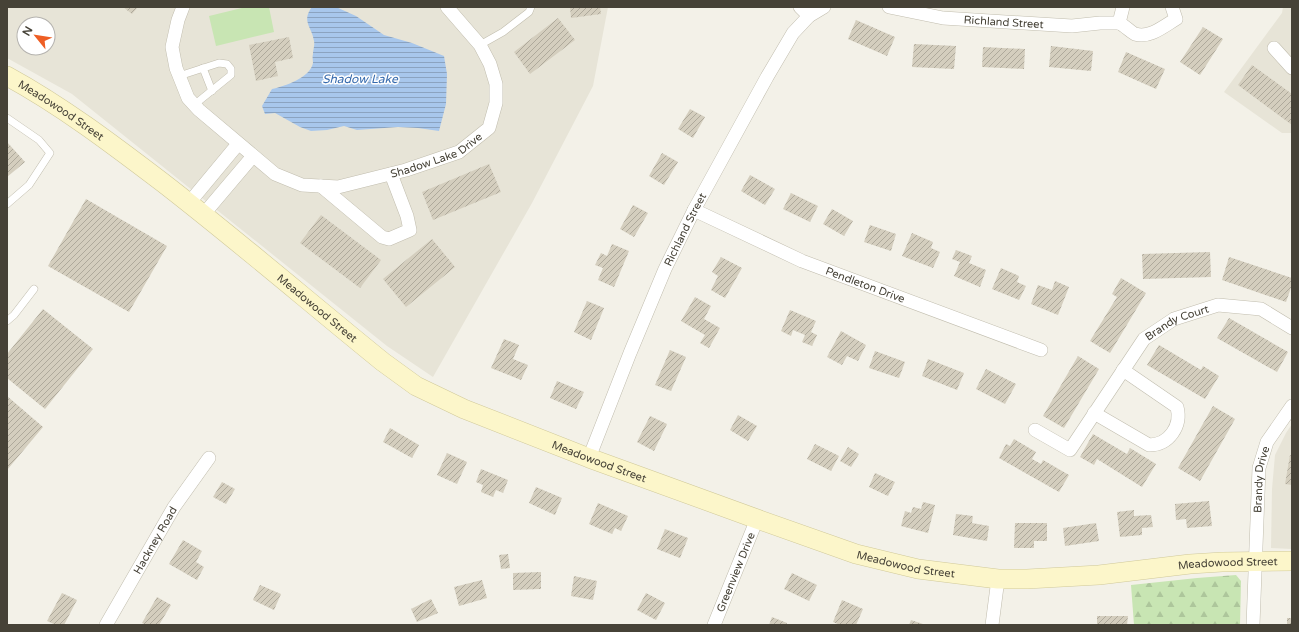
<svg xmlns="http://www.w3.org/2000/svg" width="1299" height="632" viewBox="0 0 1299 632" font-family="'Varela Round',sans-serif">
	<defs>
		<pattern id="forest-firs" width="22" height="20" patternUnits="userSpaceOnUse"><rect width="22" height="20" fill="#c8e5b3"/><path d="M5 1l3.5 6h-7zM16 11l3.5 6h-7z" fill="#adc69b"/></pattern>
		<pattern id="water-rules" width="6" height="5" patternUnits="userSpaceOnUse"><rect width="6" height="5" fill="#a8c7ec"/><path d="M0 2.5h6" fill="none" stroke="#8ba3c0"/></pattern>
		<pattern id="building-hatch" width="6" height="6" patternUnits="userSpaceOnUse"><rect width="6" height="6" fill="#d4cebe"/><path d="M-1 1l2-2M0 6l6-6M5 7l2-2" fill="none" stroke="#aea99b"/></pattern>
	</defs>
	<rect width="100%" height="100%" fill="#f3f1e8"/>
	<!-- residential -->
	<g fill="#e7e4d7" fill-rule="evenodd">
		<path d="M 7,7 L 608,7 L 593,86 L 532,203 L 433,377 L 387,346 L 72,94 L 7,58 ZM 24,24 L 48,24 L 48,48 L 24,48 Z"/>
		<path d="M 1283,7 L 1292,7 L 1292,133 L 1282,133 L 1224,92 L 1282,13 Z"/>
		<path d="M 1292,424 L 1292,549 L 1271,548 L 1272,489 L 1275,455 L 1286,433 Z"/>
	</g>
	<!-- green -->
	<path fill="#c8e5b3" d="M 246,7 L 269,7 L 274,32 L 216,46 L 209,16 Z"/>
	<!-- forest -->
	<path fill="url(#forest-firs)" d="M 1236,575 L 1241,581 L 1240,625 L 1134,625 L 1131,585 L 1197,578 Z"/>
	<!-- water -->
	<path fill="url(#water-rules)" d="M 312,7 L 336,7 L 356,16 L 384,35 L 412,43 L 444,56 L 447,74 L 446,104 L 439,131 L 418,128 L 398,127 L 357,130 L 344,126 L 327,130 L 311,131 L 300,127 L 275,113 L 265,114 L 262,106 L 272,89 C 285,86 310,78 313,63 C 313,60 312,57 313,54 C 313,50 315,45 314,41 C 312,27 301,21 312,7 Z"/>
	<!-- building -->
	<g fill="url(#building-hatch)">
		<path d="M 123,7 L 138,7 L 132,14 Z"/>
		<path d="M 570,7 L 600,7 L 601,14 L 571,18 Z"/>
		<path d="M 558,18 L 575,40 L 530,74 L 514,52 Z"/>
		<path d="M 856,20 L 895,37 L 887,56 L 848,39 Z"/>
		<path d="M 1203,27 L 1223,39 L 1200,75 L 1180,62 Z"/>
		<path d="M 289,37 L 293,58 L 275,62 L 278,76 L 256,81 L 249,45 Z"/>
		<path d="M 914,44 L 956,46 L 954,69 L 912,67 Z"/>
		<path d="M 1051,46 L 1093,51 L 1091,71 L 1049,67 Z"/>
		<path d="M 983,47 L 1025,49 L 1024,69 L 982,67 Z"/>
		<path d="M 1126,52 L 1165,69 L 1156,89 L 1118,72 Z"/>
		<path d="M 1252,65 L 1292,94 L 1292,125 L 1238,85 Z"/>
		<path d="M 690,109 L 705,117 L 693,138 L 678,129 Z"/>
		<path d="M 7,142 L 25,162 L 7,177 Z"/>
		<path d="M 662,153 L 678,162 L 664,185 L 649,176 Z"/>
		<path d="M 489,164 L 501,192 L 433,220 L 422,192 Z"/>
		<path d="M 750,175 L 775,189 L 765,205 L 741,191 Z"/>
		<path d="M 791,193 L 818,206 L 810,222 L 783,209 Z"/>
		<path d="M 86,199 L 167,246 L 129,312 L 48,266 Z"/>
		<path d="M 633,205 L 648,213 L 634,237 L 620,229 Z"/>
		<path d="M 832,209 L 853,221 L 844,236 L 823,224 Z"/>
		<path d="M 321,215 L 381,260 L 360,288 L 300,243 Z"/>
		<path d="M 870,225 L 896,234 L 891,251 L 864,242 Z"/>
		<path d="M 912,233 L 933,242 L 931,248 L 940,252 L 933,268 L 902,256 Z"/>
		<path d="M 432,239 L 455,267 L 406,307 L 383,279 Z"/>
		<path d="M 612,244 L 629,251 L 614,287 L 598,280 L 603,268 L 595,265 L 601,253 L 607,256 Z"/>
		<path d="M 956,250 L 972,256 L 969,263 L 986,270 L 980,287 L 954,276 L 960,262 L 952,259 Z"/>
		<path d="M 1210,252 L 1211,277 L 1143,279 L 1142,254 Z"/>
		<path d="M 721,257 L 742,268 L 725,298 L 711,290 L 718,276 L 712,272 Z"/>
		<path d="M 1229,257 L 1292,278 L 1292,285 L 1286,302 L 1222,280 Z"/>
		<path d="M 1001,268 L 1019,276 L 1017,282 L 1026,286 L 1019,300 L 992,289 Z"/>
		<path d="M 1121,278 L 1146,293 L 1110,353 L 1090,341 L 1117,297 L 1112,294 Z"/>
		<path d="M 1055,281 L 1069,287 L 1058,315 L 1031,304 L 1038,285 L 1052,290 Z"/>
		<path d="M 695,297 L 711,306 L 704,319 L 720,328 L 709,348 L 700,343 L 705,335 L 681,321 Z"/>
		<path d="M 587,301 L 604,308 L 591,340 L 574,332 Z"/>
		<path d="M 43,309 L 93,349 L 45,409 L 7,378 L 7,354 Z"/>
		<path d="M 790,310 L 816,321 L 811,332 L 817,335 L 812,346 L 802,342 L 805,335 L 793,330 L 791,336 L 781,331 Z"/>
		<path d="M 1229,318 L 1288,352 L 1277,372 L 1217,338 Z"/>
		<path d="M 841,331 L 866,345 L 858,361 L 847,356 L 842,365 L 827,357 Z"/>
		<path d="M 504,339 L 519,345 L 513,359 L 528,365 L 521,380 L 491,368 Z"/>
		<path d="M 1159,345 L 1201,370 L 1203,366 L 1219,376 L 1205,399 L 1147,365 Z"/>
		<path d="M 670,350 L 686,357 L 671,391 L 655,385 Z"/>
		<path d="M 875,351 L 905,362 L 899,378 L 869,368 Z"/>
		<path d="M 1078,356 L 1099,369 L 1064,428 L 1043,416 Z"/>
		<path d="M 928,359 L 964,373 L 957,390 L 922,376 Z"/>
		<path d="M 986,369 L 1016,384 L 1005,404 L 976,389 Z"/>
		<path d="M 557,381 L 584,392 L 576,409 L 550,398 Z"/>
		<path d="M 7,396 L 43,427 L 7,470 Z"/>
		<path d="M 1213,406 L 1235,419 L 1200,481 L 1178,468 Z"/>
		<path d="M 738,415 L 757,426 L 748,441 L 730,430 Z"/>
		<path d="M 650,416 L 667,424 L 654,451 L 637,442 Z"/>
		<path d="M 390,428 L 419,445 L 412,458 L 383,442 Z"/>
		<path d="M 1093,434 L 1127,454 L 1130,448 L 1156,464 L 1142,487 L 1097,459 L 1094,465 L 1080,457 Z"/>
		<path d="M 1014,439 L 1036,452 L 1032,459 L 1041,464 L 1043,460 L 1069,475 L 1059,492 L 999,458 L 1006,444 L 1010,446 Z"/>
		<path d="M 815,444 L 839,456 L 831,471 L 807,459 Z"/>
		<path d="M 848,447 L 859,454 L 851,467 L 840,461 Z"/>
		<path d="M 447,453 L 467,462 L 457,484 L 437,475 Z"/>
		<path d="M 1290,455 L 1292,456 L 1292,485 L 1285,484 Z"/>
		<path d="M 481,469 L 508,480 L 503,493 L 496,490 L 493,497 L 481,492 L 483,485 L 476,482 Z"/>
		<path d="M 875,473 L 895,482 L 888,496 L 869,487 Z"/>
		<path d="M 222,482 L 235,489 L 226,504 L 213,497 Z"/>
		<path d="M 536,487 L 562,498 L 555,515 L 529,503 Z"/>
		<path d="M 1209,501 L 1212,526 L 1187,528 L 1186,519 L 1176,520 L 1175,504 Z"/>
		<path d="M 923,502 L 935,505 L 928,533 L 901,526 L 905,511 L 911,513 L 913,507 L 921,509 Z"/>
		<path d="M 598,503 L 628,516 L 621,531 L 615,528 L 612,534 L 589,524 Z"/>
		<path d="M 1134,510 L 1134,516 L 1151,515 L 1153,527 L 1142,528 L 1142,535 L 1120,537 L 1117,512 Z"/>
		<path d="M 956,514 L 973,516 L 972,523 L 989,526 L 987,541 L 953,535 Z"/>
		<path d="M 1015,523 L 1047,523 L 1047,541 L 1034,541 L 1034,548 L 1014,548 Z"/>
		<path d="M 1096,523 L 1099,541 L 1065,546 L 1063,528 Z"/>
		<path d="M 665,529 L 688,538 L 680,558 L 657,549 Z"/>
		<path d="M 183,540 L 202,551 L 196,562 L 204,567 L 197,580 L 169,564 Z"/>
		<path d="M 508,554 L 510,568 L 501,569 L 499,555 Z"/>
		<path d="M 541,572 L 541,589 L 513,590 L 513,573 Z"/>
		<path d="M 792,573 L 817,585 L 809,601 L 784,589 Z"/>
		<path d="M 574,576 L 597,581 L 593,600 L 571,596 Z"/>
		<path d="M 482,580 L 487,598 L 459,606 L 454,587 Z"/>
		<path d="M 260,585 L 281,594 L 274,610 L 253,600 Z"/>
		<path d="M 62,593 L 77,600 L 64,625 L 56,625 L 47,621 Z"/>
		<path d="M 646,593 L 665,603 L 656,620 L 637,610 Z"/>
		<path d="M 157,597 L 171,605 L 159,625 L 146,625 L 142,623 Z"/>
		<path d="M 431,599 L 438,613 L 417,622 L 411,609 Z"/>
		<path d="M 842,600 L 863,609 L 856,625 L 840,625 L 833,622 Z"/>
		<path d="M 1097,616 L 1128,616 L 1127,625 L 1097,625 Z"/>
		<path d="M 772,617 L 787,623 L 786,625 L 769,625 Z"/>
		<rect x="1287" y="618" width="5" height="7"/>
		<path d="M 911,620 L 926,625 L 909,625 Z"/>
	</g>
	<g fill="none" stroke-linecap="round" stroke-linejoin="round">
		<!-- lane casing -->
		<g stroke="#c1bdae" stroke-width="8">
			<g id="lane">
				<path d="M 480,45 L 503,32 L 529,12 L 531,7"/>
				<path d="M 203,68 L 212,91"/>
				<path d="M 179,76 L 219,63 L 227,64 L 231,69 L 231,75 L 194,105"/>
				<path d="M 7,118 L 39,140 L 50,153 L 29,185 L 7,204"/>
				<path d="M 7,321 L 14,315 L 34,289"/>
			</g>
		</g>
		<!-- street casing -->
		<g stroke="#c1bdae" stroke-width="14">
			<g id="street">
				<path id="s1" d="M 183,7 L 178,20 L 172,47 L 176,68 L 188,98 L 199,110 L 275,174 L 302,185 L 338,187 L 406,170 L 459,152 L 489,128 L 496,103 L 496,84 L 490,64 L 480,45 L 447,7"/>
				<path d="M 800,7 L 809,16"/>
				<path id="s2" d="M 889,7 L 943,18 L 1072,26 L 1100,23 L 1119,23"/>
				<path d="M 1123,7 L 1119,23 C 1124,25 1132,33 1135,34 C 1149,39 1164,26 1176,19 L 1172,7"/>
				<path d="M 1274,48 L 1292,68"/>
				<path d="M 321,186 L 382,237 L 389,239 L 410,230 L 407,216 L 391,174"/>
				<path d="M 189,203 L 238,144"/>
				<path id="s3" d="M 694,210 L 802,261 L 1041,350"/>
				<path d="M 203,215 L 253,156"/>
				<path d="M 1094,413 L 1149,445 C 1169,445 1182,426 1177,407 L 1123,370"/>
				<path id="s4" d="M 1035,430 L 1070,450 L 1144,339 L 1174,319 L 1218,305 L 1261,309 L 1292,328"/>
				<path id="s5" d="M 589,458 L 630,353 L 665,269 L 694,210 L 767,77 L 793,33 L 809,16 L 824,7"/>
				<path id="s6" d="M 106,625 L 174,507 L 209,458"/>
				<path id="s7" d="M 714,625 L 757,519"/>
				<path d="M 992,625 L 998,579"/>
				<path id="s8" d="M 1253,625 L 1259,468 L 1267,442 L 1292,406"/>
			</g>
		</g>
		<!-- secondary casing -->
		<g stroke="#d0c99a" stroke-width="20">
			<g id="secondary">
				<path id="s9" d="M 7,76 C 62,106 112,144 162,182 C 237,240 309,302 383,362 L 416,386 L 464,409 L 589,458 L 757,519 L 856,554 L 918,569 L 998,579 L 1027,579 L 1099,575 L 1190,564 L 1222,562 L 1292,561"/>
			</g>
		</g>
		<!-- lane -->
		<use href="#lane" stroke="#fff" stroke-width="7"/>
		<!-- street -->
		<use href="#street" stroke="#fff" stroke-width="13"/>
		<!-- secondary -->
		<use href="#secondary" stroke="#fcf6ca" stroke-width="19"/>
	</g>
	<g text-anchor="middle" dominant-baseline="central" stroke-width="3" stroke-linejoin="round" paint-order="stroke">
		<!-- street labels -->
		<g font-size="11" fill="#464237" stroke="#fff">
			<text stroke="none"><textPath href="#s2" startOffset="116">Richland Street</textPath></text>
			<text stroke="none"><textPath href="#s9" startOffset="64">Meadowood Street</textPath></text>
			<text stroke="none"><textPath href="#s1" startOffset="380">Shadow Lake Drive</textPath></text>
			<text stroke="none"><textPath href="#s5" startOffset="248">Richland Street</textPath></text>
			<text stroke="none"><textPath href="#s3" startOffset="187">Pendleton Drive</textPath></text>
			<text stroke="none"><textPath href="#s9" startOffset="388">Meadowood Street</textPath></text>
			<text stroke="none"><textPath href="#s4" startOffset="211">Brandy Court</textPath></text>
			<text stroke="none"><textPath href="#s9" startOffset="712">Meadowood Street</textPath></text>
			<text stroke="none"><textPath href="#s8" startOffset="146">Brandy Drive</textPath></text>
			<text stroke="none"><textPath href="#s6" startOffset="98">Hackney Road</textPath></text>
			<text stroke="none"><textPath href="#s9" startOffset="1036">Meadowood Street</textPath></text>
			<text stroke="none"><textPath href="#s9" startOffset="1360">Meadowood Street</textPath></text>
			<text stroke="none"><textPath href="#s7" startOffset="57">Greenview Drive</textPath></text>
		</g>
		<!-- water labels -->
		<g font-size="12" font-style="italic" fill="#366aad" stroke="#fff">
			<text x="360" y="79">Shadow Lake</text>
		</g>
	</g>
	<!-- border -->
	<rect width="1299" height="632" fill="none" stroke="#464237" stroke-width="16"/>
	<!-- north arrow -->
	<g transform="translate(36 36) rotate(300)"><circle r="19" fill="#ffffff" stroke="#b5b3af"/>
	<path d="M0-3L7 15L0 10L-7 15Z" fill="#ee5e24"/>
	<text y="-6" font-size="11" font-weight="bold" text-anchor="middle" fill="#464237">N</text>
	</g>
</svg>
